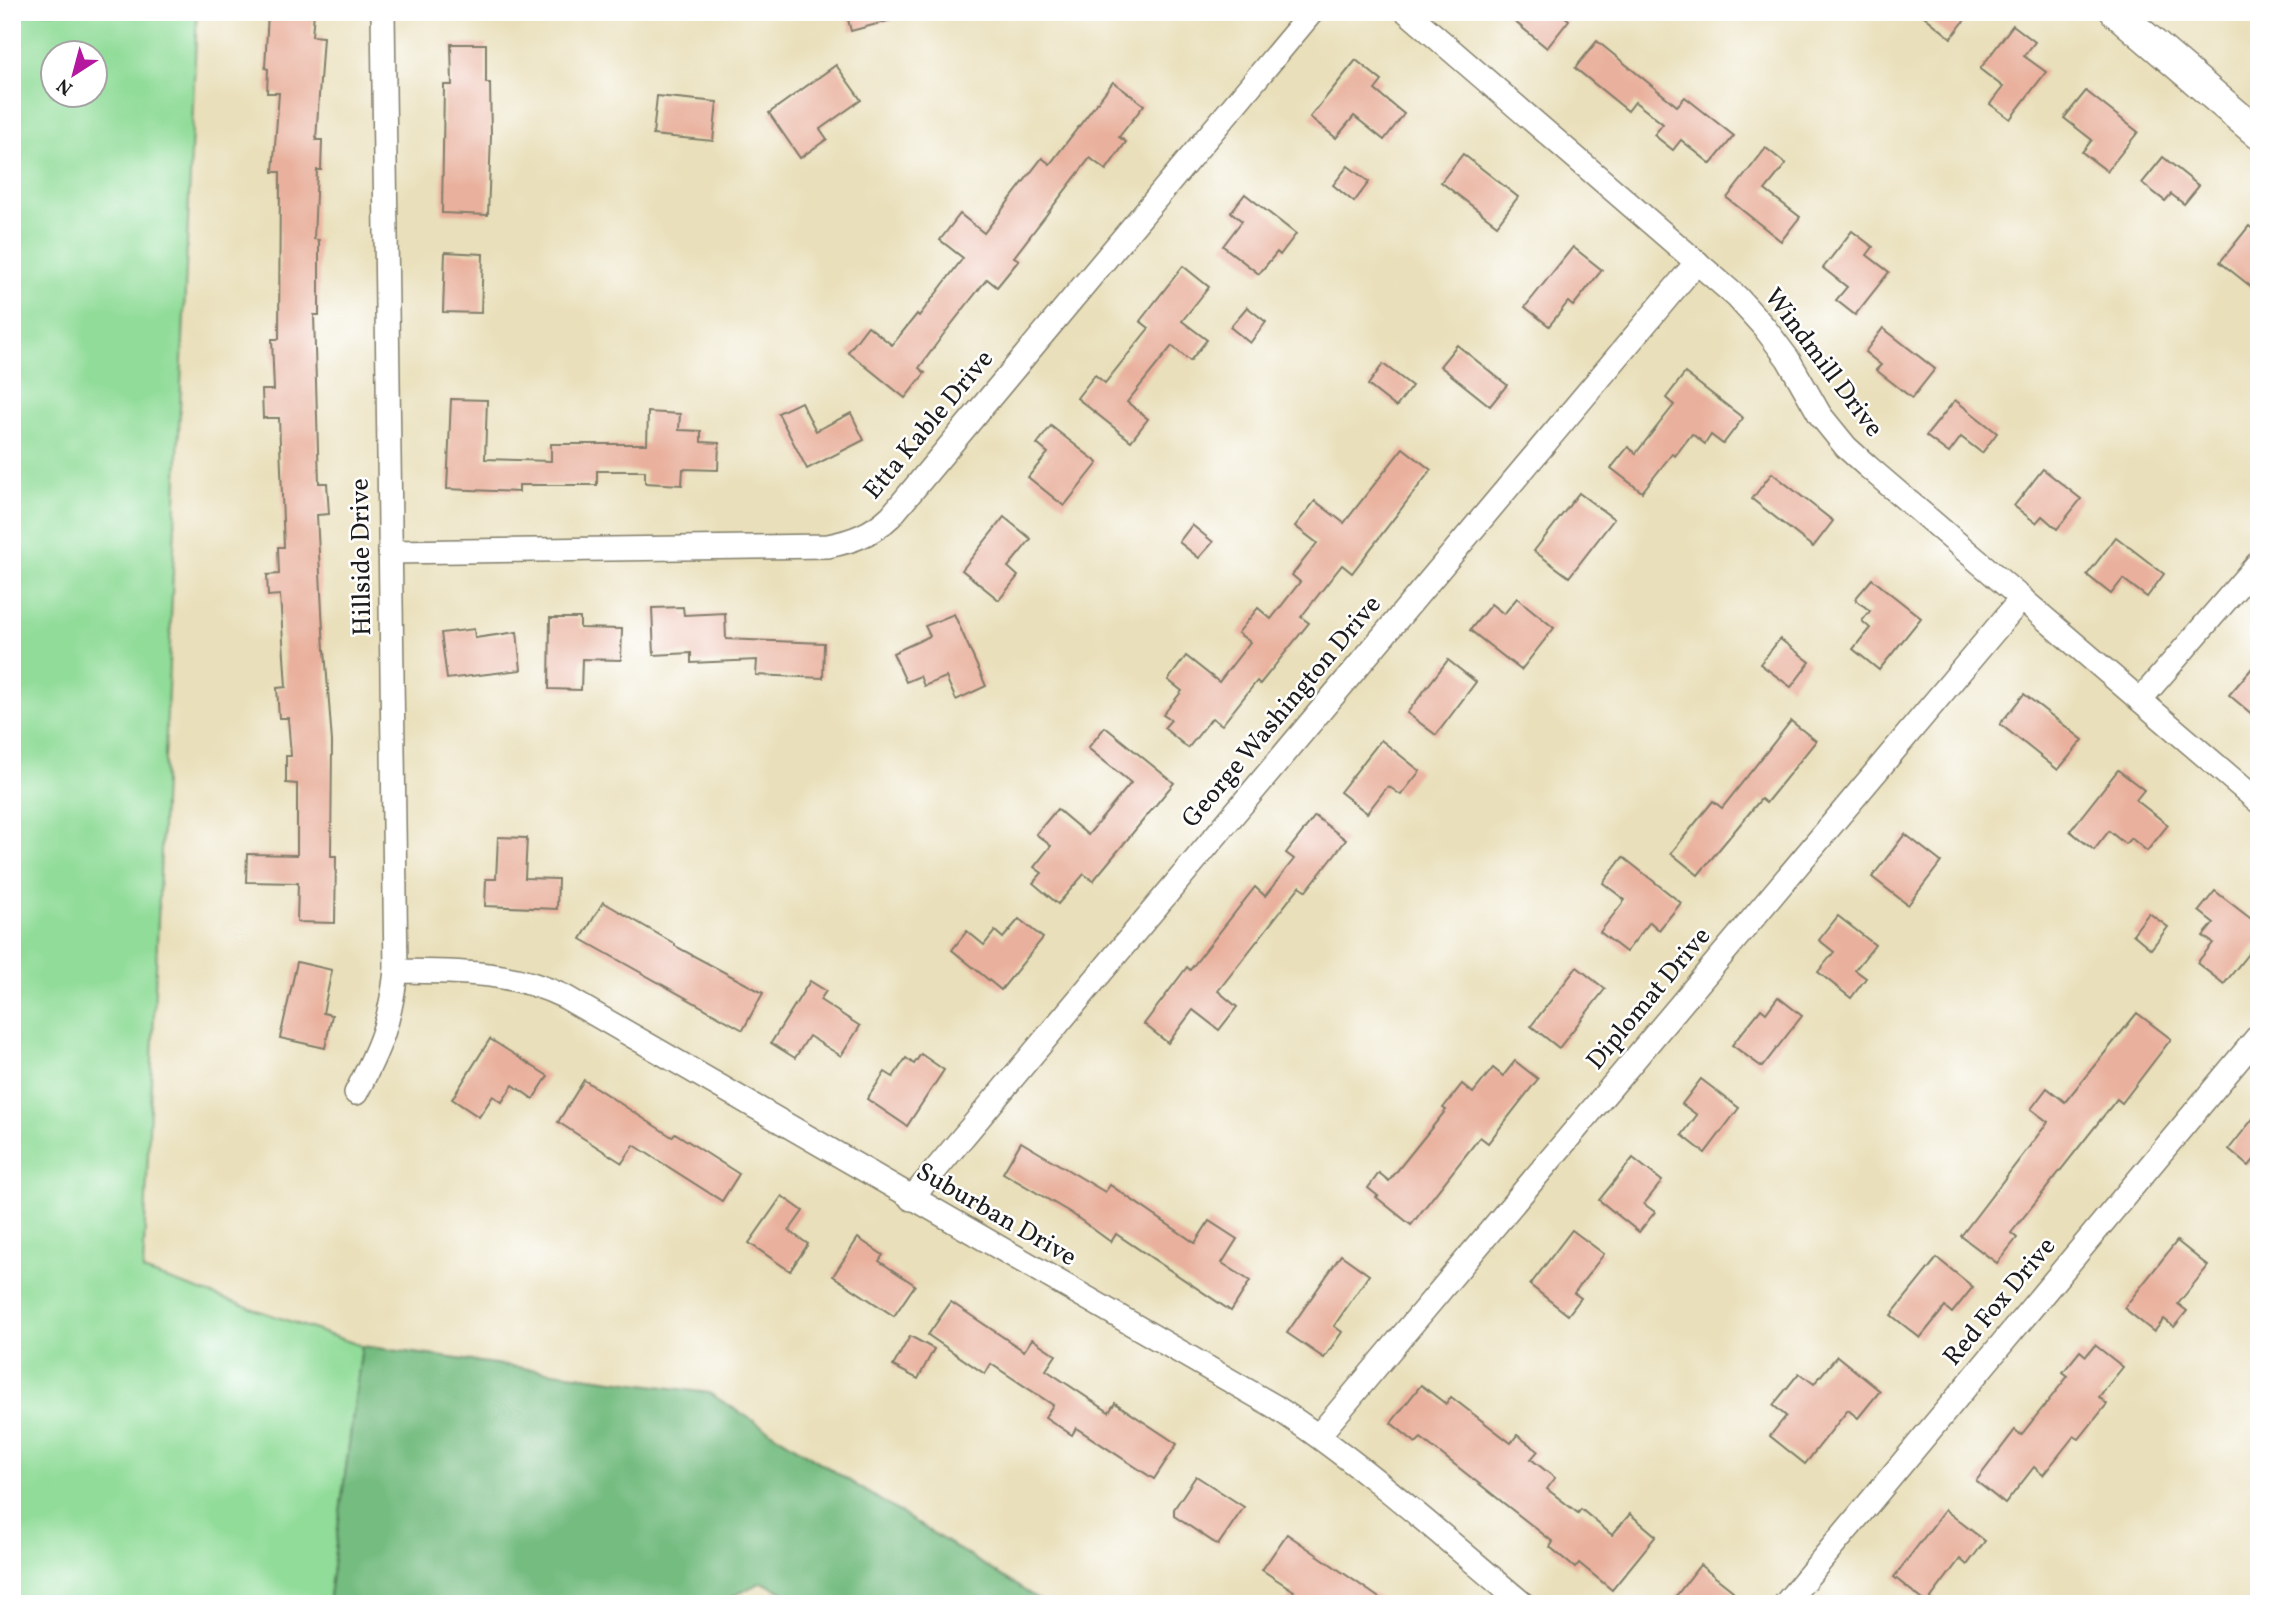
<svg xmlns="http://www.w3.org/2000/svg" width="2271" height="1616" viewBox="0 0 2271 1616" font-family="Vollkorn,serif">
	<rect width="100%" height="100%" fill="#fff"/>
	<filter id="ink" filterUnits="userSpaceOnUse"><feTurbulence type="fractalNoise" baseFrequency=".0143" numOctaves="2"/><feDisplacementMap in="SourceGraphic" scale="14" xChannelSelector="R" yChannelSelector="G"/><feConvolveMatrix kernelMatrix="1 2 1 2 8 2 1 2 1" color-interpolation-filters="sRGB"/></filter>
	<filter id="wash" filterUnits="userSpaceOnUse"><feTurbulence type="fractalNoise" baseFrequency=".00686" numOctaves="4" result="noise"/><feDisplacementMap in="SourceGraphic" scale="28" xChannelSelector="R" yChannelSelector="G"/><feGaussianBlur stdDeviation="1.57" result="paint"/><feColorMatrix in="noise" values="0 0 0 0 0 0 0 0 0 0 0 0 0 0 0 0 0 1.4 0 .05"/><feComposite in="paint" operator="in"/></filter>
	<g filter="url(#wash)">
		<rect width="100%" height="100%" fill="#e9dfba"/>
		<!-- green -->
		<path fill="#90dc98" stroke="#567c5a" stroke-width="2" fill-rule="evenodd" d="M 12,12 L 197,12 L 143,1271 L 362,1346 L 328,1604 L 12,1604 ZM 52,52 L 94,52 L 94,94 L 52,94 Z"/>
		<!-- forest -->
		<path fill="#74bc80" stroke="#486c4e" stroke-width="2" d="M 362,1346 L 709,1393 L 1046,1604 L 807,1604 L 762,1582 L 717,1604 L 328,1604 Z"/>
		<g id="blocks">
			<!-- building -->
			<g fill="#e9b19d">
				<path d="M 268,12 L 314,12 L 312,36 L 323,37 L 316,140 L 322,140 L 321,170 L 317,170 L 314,239 L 319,240 L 319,315 L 314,315 L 319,483 L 327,483 L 329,514 L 317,515 L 324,650 L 325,650 L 332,742 L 331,856 L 336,856 L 335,923 L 297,922 L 298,883 L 246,882 L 247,854 L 297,855 L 297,784 L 286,783 L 286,756 L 291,756 L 288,718 L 279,718 L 277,688 L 286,687 L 280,595 L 268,596 L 267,575 L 279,574 L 278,547 L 284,547 L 279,418 L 263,418 L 262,390 L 274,390 L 272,339 L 279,339 L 280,172 L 273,172 L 279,93 L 267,93 L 268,69 L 265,68 Z"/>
				<path d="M 846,12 L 898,12 L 899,18 L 851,31 Z"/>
				<path d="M 1503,12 L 1559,12 L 1569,20 L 1547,48 Z"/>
				<path d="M 1919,12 L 1971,12 L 1951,38 Z"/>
				<path d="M 2013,25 L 2035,42 L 2024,56 L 2046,72 L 2010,119 L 1990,104 L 2003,87 L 1980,69 Z"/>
				<path d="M 1597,41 L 1677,106 L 1685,97 L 1734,136 L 1711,164 L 1681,140 L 1673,150 L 1654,135 L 1663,124 L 1635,102 L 1628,111 L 1575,68 Z"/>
				<path d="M 451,44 L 486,44 L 486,83 L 490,83 L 491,136 L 488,215 L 442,213 L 444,85 L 452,85 Z"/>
				<path d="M 1356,60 L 1382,81 L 1375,90 L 1404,114 L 1384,140 L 1354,116 L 1336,138 L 1310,117 Z"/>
				<path d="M 836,65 L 861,100 L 820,129 L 827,139 L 800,158 L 769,113 Z"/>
				<path d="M 1113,82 L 1144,105 L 1119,137 L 1126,142 L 1106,170 L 1090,158 L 1014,257 L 1019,260 L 997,287 L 987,279 L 943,335 L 919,368 L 925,373 L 905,398 L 848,352 L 868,326 L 892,345 L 917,314 L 919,316 L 963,258 L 940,240 L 960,214 L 984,233 L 1042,158 L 1050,164 Z"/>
				<path d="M 2086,91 L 2138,132 L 2107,171 L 2082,152 L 2092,140 L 2064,118 Z"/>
				<path d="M 657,96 L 717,102 L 713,141 L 653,135 Z"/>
				<path d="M 1766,148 L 1786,164 L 1765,190 L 1800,217 L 1781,241 L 1727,198 Z"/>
				<path d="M 1463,154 L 1518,197 L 1497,225 L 1441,182 Z"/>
				<path d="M 2163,157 L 2199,186 L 2184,204 L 2171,194 L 2165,201 L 2142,183 Z"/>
				<path d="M 1348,166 L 1369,182 L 1354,202 L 1333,185 Z"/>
				<path d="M 1245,194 L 1296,234 L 1280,255 L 1277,252 L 1259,274 L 1223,246 L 1242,221 L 1231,212 Z"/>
				<path d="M 2249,226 L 2259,234 L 2259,293 L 2220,262 Z"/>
				<path d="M 1852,231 L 1873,247 L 1867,255 L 1889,272 L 1855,315 L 1836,300 L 1847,287 L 1823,268 Z"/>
				<path d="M 1573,247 L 1602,270 L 1573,306 L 1568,302 L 1549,326 L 1525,307 Z"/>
				<path d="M 445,252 L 483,254 L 481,313 L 443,312 Z"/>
				<path d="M 1183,266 L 1209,287 L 1182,321 L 1207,340 L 1190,361 L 1172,346 L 1127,402 L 1148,419 L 1131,441 L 1077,398 L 1095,375 L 1105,383 L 1149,328 L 1140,321 Z"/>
				<path d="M 1247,307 L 1266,322 L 1250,343 L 1230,327 Z"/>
				<path d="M 1883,328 L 1935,369 L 1912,398 L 1876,370 L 1881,365 L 1865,352 Z"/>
				<path d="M 1457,345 L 1507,385 L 1490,406 L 1440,366 Z"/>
				<path d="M 1383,364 L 1412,386 L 1396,407 L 1368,385 Z"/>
				<path d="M 1685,373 L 1743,418 L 1723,444 L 1711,435 L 1705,444 L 1692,434 L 1675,456 L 1672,454 L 1642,492 L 1611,468 L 1628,447 L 1636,453 L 1674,405 L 1666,398 Z"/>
				<path d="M 451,399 L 487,400 L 485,459 L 551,461 L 551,444 L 647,444 L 648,412 L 680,414 L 679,430 L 701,431 L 701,442 L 719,443 L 718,470 L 683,469 L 682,485 L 645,483 L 645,471 L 597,471 L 597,485 L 519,485 L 519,492 L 447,489 Z"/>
				<path d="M 1955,400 L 1997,433 L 1982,453 L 1961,437 L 1949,453 L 1926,436 Z"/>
				<path d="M 801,402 L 816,431 L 851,413 L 864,440 L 807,469 L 778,413 Z"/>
				<path d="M 1051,426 L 1098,463 L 1064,506 L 1028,477 L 1048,453 L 1037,444 Z"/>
				<path d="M 1403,448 L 1431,470 L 1352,573 L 1342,565 L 1301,617 L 1309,623 L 1260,684 L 1257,681 L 1222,725 L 1212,718 L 1188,748 L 1164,728 L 1171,720 L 1163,715 L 1182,691 L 1168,680 L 1186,656 L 1219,682 L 1250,642 L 1238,633 L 1258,608 L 1271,619 L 1300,582 L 1292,575 L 1317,543 L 1295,526 L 1315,501 L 1344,523 Z"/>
				<path d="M 2043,469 L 2081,499 L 2057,529 L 2042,516 L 2036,523 L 2014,506 Z"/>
				<path d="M 1772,473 L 1833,521 L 1813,547 L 1752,499 Z"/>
				<path d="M 1579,493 L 1614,519 L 1569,577 L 1534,551 Z"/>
				<path d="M 1004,517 L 1031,539 L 1008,567 L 1018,576 L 999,600 L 962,570 Z"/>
				<path d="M 1192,525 L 1213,542 L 1199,558 L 1179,542 Z"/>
				<path d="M 2116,537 L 2164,574 L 2147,597 L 2123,579 L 2111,594 L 2087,575 Z"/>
				<path d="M 1872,579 L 1921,618 L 1879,670 L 1853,649 L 1870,628 L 1862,621 L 1870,611 L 1855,599 Z"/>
				<path d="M 1517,598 L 1554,628 L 1521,670 L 1470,630 L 1491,604 L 1504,614 Z"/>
				<path d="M 683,607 L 684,615 L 725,613 L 726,639 L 824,643 L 823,678 L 756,675 L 757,660 L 691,663 L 691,653 L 654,655 L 652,608 Z"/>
				<path d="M 954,614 L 986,686 L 956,700 L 946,677 L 924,686 L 920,676 L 906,682 L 893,653 L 930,636 L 925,626 Z"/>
				<path d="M 550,618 L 580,618 L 580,628 L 622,629 L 621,660 L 582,659 L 581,690 L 549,689 Z"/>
				<path d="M 474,629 L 475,638 L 517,632 L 521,670 L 447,679 L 441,633 Z"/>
				<path d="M 1780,639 L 1810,662 L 1791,687 L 1760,664 Z"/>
				<path d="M 1448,660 L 1476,682 L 1436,735 L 1407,713 Z"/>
				<path d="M 2259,660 L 2259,720 L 2229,695 Z"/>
				<path d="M 2024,694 L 2083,740 L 2058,770 L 2000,724 Z"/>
				<path d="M 1791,721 L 1816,741 L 1766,803 L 1761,799 L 1698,875 L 1671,853 L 1713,801 L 1722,808 Z"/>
				<path d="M 1105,727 L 1174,783 L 1093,881 L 1084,874 L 1058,904 L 1033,883 L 1042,873 L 1034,867 L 1051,846 L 1036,834 L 1057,809 L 1088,835 L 1131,783 L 1088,748 Z"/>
				<path d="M 1381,740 L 1420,771 L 1401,795 L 1388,786 L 1367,813 L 1340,792 Z"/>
				<path d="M 2118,770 L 2144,790 L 2136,800 L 2168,825 L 2147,851 L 2131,838 L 2125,844 L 2109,831 L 2094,850 L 2070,831 Z"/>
				<path d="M 1315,816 L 1346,840 L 1306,891 L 1300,886 L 1218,991 L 1237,1007 L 1219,1030 L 1193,1010 L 1168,1043 L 1144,1024 L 1187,967 L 1190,970 L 1255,887 L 1265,896 L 1294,859 L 1286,853 Z"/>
				<path d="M 1905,834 L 1941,862 L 1908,905 L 1872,877 Z"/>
				<path d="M 498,837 L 527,838 L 525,878 L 558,879 L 557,909 L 485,906 L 486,879 L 496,879 Z"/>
				<path d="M 1623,857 L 1681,903 L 1659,930 L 1650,922 L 1626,952 L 1600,932 L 1625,900 L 1603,883 Z"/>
				<path d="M 2215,891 L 2259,925 L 2259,940 L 2224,984 L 2197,963 L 2213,943 L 2203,936 L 2214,923 L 2199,911 Z"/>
				<path d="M 603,902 L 675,944 L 675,946 L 763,993 L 743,1030 L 581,939 Z"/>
				<path d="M 2149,913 L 2168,927 L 2151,949 L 2133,934 Z"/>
				<path d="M 1838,916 L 1875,945 L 1855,970 L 1866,978 L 1851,998 L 1818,972 L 1834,952 L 1819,940 Z"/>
				<path d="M 1019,919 L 1043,938 L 1001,990 L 952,950 L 967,931 L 984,945 L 995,931 L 1003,938 Z"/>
				<path d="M 297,962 L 332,970 L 323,1013 L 332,1015 L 325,1048 L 280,1038 Z"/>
				<path d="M 1577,967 L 1605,989 L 1559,1048 L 1531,1026 Z"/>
				<path d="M 810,981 L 826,991 L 820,1000 L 860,1026 L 841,1056 L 809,1036 L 795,1058 L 771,1043 Z"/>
				<path d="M 1778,997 L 1802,1016 L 1762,1067 L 1732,1045 L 1761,1009 L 1766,1013 Z"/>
				<path d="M 2137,1013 L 2171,1039 L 2122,1103 L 2117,1099 L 2011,1233 L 2017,1238 L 1997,1263 L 1961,1236 L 2048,1122 L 2031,1109 L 2047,1088 L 2065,1102 Z"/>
				<path d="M 490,1039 L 548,1076 L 533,1099 L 513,1085 L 502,1102 L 493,1096 L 479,1117 L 452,1099 Z"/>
				<path d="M 921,1054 L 944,1070 L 907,1126 L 867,1099 L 885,1072 L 893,1077 L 906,1058 L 914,1064 Z"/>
				<path d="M 1515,1061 L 1538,1079 L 1488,1143 L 1480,1137 L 1411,1225 L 1376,1197 L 1378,1196 L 1368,1188 L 1379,1173 L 1389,1181 L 1446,1110 L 1443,1108 L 1462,1084 L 1473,1093 L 1493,1068 L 1503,1076 Z"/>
				<path d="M 1701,1079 L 1739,1108 L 1705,1153 L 1682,1135 L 1697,1115 L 1682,1104 Z"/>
				<path d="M 584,1080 L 672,1137 L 675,1133 L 739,1174 L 722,1201 L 634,1145 L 622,1163 L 558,1122 Z"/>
				<path d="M 2259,1111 L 2259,1154 L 2249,1166 L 2229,1149 Z"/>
				<path d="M 1021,1142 L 1105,1192 L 1110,1185 L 1195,1243 L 1209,1221 L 1237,1239 L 1222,1263 L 1250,1281 L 1231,1311 L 1116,1234 L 1111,1242 L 1071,1213 L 1003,1173 Z"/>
				<path d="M 1633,1158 L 1662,1181 L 1644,1204 L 1655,1212 L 1639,1232 L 1599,1200 Z"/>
				<path d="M 782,1196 L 803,1211 L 789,1231 L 808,1244 L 790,1271 L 749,1243 Z"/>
				<path d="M 1572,1230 L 1604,1254 L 1574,1293 L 1581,1298 L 1568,1315 L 1530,1285 Z"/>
				<path d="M 858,1238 L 883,1255 L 879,1261 L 915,1285 L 894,1316 L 833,1276 Z"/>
				<path d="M 2177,1241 L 2208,1266 L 2178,1304 L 2187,1311 L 2174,1327 L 2164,1319 L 2154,1332 L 2124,1308 Z"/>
				<path d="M 1341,1255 L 1369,1275 L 1334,1326 L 1342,1332 L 1324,1358 L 1287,1333 Z"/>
				<path d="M 1937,1258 L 1973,1287 L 1952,1313 L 1945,1307 L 1920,1338 L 1891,1315 Z"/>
				<path d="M 951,1302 L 1024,1351 L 1032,1339 L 1056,1355 L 1046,1370 L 1109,1412 L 1115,1403 L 1177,1444 L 1154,1479 L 1076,1428 L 1072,1435 L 1045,1417 L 1053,1405 L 991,1364 L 985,1374 L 928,1335 Z"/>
				<path d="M 910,1336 L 934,1349 L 918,1379 L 893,1366 Z"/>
				<path d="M 2095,1345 L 2123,1367 L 2099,1397 L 2107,1404 L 2079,1439 L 2074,1436 L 2043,1475 L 2034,1467 L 2005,1504 L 1976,1481 L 2015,1430 L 2021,1435 L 2068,1376 L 2063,1372 L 2080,1351 L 2086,1356 Z"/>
				<path d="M 1837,1356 L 1880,1391 L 1858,1418 L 1848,1410 L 1805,1464 L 1770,1436 L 1786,1416 L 1773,1405 L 1799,1373 L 1814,1384 Z"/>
				<path d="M 1421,1385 L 1446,1404 L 1451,1397 L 1511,1443 L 1517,1435 L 1538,1451 L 1531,1459 L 1555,1478 L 1547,1489 L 1578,1513 L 1581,1509 L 1612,1535 L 1630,1514 L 1656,1536 L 1612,1590 L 1579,1563 L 1575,1568 L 1550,1547 L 1553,1542 L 1421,1438 L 1416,1443 L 1391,1423 Z"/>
				<path d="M 1196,1476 L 1244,1507 L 1218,1545 L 1174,1516 L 1174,1509 Z"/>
				<path d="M 1945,1510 L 1985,1541 L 1967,1565 L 1960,1559 L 1927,1603 L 1894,1577 Z"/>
				<path d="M 1287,1534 L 1388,1604 L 1285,1604 L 1294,1591 L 1262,1570 Z"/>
				<path d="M 1700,1565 L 1733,1591 L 1723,1604 L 1670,1604 Z"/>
			</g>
		</g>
	</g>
	<g filter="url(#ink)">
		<use href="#blocks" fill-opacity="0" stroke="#827e6b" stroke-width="2"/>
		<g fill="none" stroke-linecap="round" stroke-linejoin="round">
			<!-- minor casing -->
			<g stroke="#827e6b" stroke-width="26">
				<g id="minor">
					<path d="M 1407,12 L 1737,297 L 1764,327 L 1788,359 L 1820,415 L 1846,447 L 1867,466 L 2259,802"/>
					<path d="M 390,552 L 828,546 C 853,541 872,534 891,516 L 1312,12"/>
					<path d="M 2140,700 L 2259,562"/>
					<path d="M 396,971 C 456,972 510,970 565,997 L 1274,1406 C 1363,1464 1442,1536 1523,1604"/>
					<path d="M 356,1093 C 380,1047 390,1023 396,971 L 383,12"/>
					<path d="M 911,1199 L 1697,262"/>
					<path d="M 1319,1435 L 2022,598"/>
					<path d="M 1785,1604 L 2259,1035"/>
				</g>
			</g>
			<!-- tertiary casing -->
			<g stroke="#827e6b" stroke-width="33">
				<path id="tertiary" d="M 2116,12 L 2259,134"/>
			</g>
			<!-- minor -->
			<use href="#minor" stroke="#fff" stroke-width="23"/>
			<!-- tertiary -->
			<use href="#tertiary" stroke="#fff" stroke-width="30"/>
		</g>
	</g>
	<g text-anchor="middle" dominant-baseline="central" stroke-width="5" stroke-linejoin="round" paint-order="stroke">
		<!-- street labels -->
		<g font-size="26" fill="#1c1c1c" stroke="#fff">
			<text transform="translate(1823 363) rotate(53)">Windmill Drive</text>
			<text transform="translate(929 425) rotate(-50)">Etta Kable Drive</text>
			<text transform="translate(362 557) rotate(-91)">Hillside Drive</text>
			<text transform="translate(1282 712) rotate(-50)">George Washington Drive</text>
			<text transform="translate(1649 999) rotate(-50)">Diplomat Drive</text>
			<text transform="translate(996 1215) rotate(30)">Suburban Drive</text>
			<text transform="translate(2000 1302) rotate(-50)">Red Fox Drive</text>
		</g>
	</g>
	<!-- margin -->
	<rect width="2271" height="1616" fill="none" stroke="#fff" stroke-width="42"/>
	<!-- north arrow -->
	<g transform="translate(74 74) rotate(216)"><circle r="33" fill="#ffffff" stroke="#a4a4a4" stroke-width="2"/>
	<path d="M0-5L12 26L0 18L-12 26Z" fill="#b5179e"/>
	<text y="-10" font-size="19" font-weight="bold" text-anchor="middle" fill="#1c1c1c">N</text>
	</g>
</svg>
